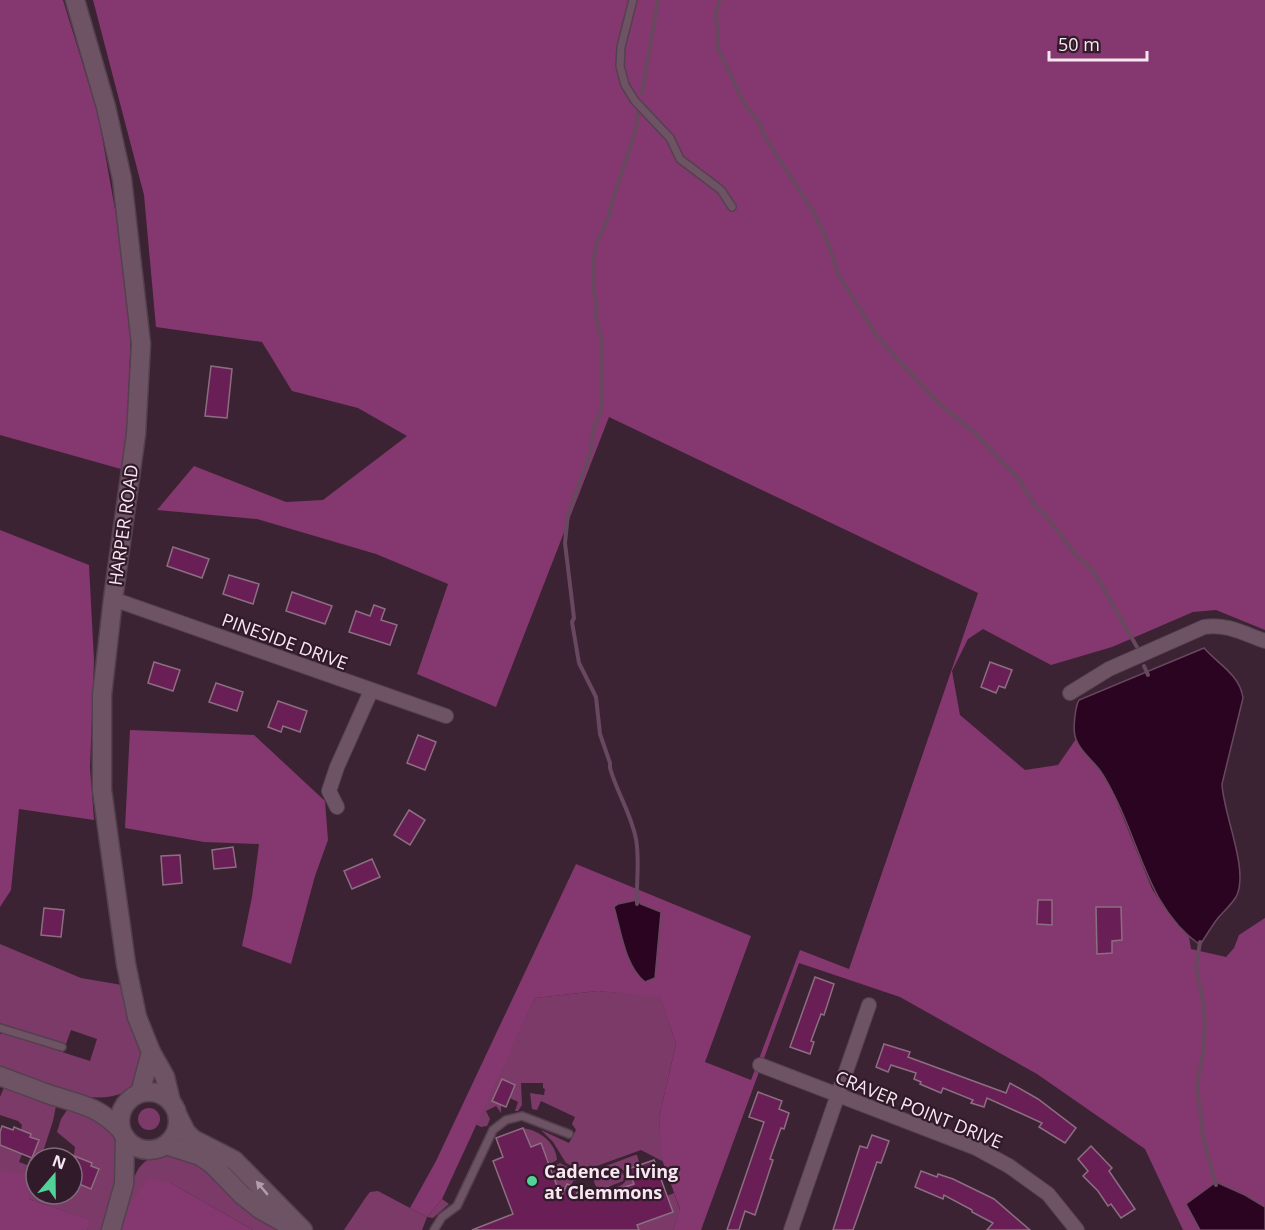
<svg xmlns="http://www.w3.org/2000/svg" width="1265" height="1230" viewBox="0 0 1265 1230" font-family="'Open Sans',sans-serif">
	<rect width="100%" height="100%" fill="#3b2333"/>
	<!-- green -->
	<g fill="#7c3a68">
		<path d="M 0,944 L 81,978 L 122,985 L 129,1020 L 141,1055 L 136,1085 C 99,1116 38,1081 0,1066 L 0,1034 L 6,1034 L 90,1061 L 97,1039 L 71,1030 L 66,1044 L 0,1023 Z"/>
		<path d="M 598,991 L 660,996 L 676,1044 L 659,1117 L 662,1161 L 641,1150 L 583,1171 L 566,1163 L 553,1142 L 541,1130 L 569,1143 L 576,1130 L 572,1124 L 575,1117 L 541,1101 L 537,1110 L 532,1109 L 530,1093 L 544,1095 L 545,1089 L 543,1088 L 543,1083 L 521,1083 L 522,1105 L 518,1111 L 515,1111 L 518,1102 L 510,1098 L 515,1085 L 502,1079 L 501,1113 L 496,1106 L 486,1111 L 490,1119 L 487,1126 L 481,1127 L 475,1124 L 535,998 Z"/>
		<path d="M 5,1085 L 30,1095 L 30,1097 L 56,1106 L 53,1121 L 41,1158 L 36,1158 L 36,1194 L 72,1194 L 72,1181 L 91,1189 L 99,1170 L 91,1166 L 92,1163 L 74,1155 L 75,1147 L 57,1132 L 61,1119 L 67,1110 L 96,1117 L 116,1134 L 120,1160 L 102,1230 L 87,1230 L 90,1220 L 29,1199 L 0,1170 L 0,1145 L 22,1154 L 19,1162 L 27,1165 L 39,1140 L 30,1137 L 31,1134 L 21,1130 L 22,1125 L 18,1121 L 0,1115 L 0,1097 Z"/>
		<circle cx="149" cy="1119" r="11"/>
		<path d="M 523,1128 C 541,1131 556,1143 557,1160 L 550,1164 L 547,1157 L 531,1147 Z"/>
		<path d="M 166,1153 L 195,1159 L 286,1230 L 253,1230 L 171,1183 L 123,1215 L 131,1181 L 133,1181 C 139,1163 148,1157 166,1153 Z"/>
		<path d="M 635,1155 L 637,1155 L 640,1165 L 628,1169 L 637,1193 L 625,1197 L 622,1188 L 610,1192 L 609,1190 C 618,1186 627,1186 627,1174 L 622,1169 L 616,1167 L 594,1175 L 587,1173 Z"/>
		<path d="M 560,1163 L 580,1174 L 576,1181 L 574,1180 L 571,1185 L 567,1184 L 565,1189 L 562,1188 L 558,1195 L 547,1190 L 557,1186 L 552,1167 Z"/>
		<path d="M 618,1170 L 622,1172 L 624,1176 L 623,1181 L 598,1191 L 594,1182 L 595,1178 Z"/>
		<path d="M 378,1191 L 427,1217 L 442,1199 L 449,1204 L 433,1218 L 427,1217 L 422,1230 L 344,1230 L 366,1197 L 370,1192 Z"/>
		<path d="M 674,1193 L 680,1210 L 673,1230 L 639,1230 L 636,1224 L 667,1196 Z"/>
	</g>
	<!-- forest -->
	<g fill="#85386f">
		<path d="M 0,0 L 63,0 L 98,114 L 126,271 L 131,330 L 127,427 L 121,469 L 0,435 Z"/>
		<path d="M 93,0 L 1265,0 L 1265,630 L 1216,610 L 1193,612 L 1112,647 L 1051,665 L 983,629 L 968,639 L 952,671 L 960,715 L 1025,770 L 1058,765 L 1076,739 L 1100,770 L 1114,795 L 1152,889 L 1166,910 L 1189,937 L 1191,949 L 1226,957 L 1234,948 L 1239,935 L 1265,918 L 1265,1230 L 1183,1230 L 1145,1149 L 1037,1074 L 900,997 L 799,963 L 701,1230 L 673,1230 L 680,1209 L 661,1157 L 659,1117 L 676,1044 L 660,997 L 598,991 L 535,998 L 442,1199 L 427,1217 L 410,1208 L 436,1161 L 576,864 L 751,936 L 705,1062 L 751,1080 L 800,950 L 849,969 L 978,593 L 609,417 L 496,707 L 417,674 L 448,584 L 376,554 L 257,519 L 157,510 L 194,466 L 286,502 L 323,500 L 407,436 L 358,408 L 292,391 L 262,342 L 156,327 L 144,195 Z"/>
		<path d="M 0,530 L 89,565 L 94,661 L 90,768 L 94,820 L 19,809 L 11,890 L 0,907 Z"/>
		<path d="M 130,730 L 254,735 L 325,801 L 328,840 L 315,876 L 291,964 L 242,946 L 252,897 L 259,844 L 204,842 L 125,828 Z"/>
		<path d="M 0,1170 L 32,1176 L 29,1199 L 91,1220 L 87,1230 L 0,1230 Z"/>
		<path d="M 149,1178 L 171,1183 L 253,1230 L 118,1230 L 123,1215 Z"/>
	</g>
	<!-- water -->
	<g fill="#2b0421" stroke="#68485f" stroke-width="1.5">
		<path d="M 1204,648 C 1219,665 1240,675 1243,698 L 1222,784 C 1223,814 1250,871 1236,897 C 1231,905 1224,911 1218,918 C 1211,927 1206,936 1200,945 C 1148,908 1141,846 1113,793 C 1109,785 1104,776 1099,769 C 1091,759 1078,749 1075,736 C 1073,729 1075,707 1079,700 Z"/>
		<path d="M 637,900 L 641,904 L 661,912 L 655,978 L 645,982 C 625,966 621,931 614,907 L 618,904 Z"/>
		<path d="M 1216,1182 L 1245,1195 L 1265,1207 L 1265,1230 L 1200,1230 L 1186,1204 Z"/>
	</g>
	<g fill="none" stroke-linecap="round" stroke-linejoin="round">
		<!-- stream -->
		<g stroke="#68485f" stroke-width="4">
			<path d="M 720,0 L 716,13 L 718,49 L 744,103 L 760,124 L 765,137 L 814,213 L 828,243 L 838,274 L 875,333 L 896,358 L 939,403 L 977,435 L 1017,477 L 1036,507 L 1047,517 L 1075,554 L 1094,572 L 1137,647"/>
			<path d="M 642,93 L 658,0"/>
			<path d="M 1144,666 L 1148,675"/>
			<path d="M 637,904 C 636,882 640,861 636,839 C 631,813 617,793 610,768 L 610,763 L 600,734 L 596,697 L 579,663 L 572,622 L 574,618 L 565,543 L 568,514 L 591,451 L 593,431 L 601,409 L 602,343 L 595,313 L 597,308 L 594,292 L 593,261 L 597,242 L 609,216 L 612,202 L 636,129 L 638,113"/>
			<path d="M 1200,942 L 1196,967 L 1203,1002 L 1205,1023 L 1203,1052 L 1197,1085 L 1203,1137 L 1216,1185"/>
		</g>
	</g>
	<!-- building -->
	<g fill="#6a1e56" stroke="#8b6f81" stroke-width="1.5">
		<path d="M 211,366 L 232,369 L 227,418 L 205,416 Z"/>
		<path d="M 173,547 L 209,559 L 202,578 L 167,566 Z"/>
		<path d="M 229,575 L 259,584 L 253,604 L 223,594 Z"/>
		<path d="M 292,592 L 332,606 L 325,624 L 286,611 Z"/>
		<path d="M 374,605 L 385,609 L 381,620 L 397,625 L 390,645 L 349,632 L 356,611 L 370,616 Z"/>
		<path d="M 154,662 L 180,670 L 173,691 L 148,683 Z"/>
		<path d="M 990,662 L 1012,670 L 1005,688 L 999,686 L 996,693 L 981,687 Z"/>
		<path d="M 216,683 L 243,692 L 237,711 L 209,702 Z"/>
		<path d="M 278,701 L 307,711 L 300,732 L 283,726 L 281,732 L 268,727 Z"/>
		<path d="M 418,735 L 436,742 L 425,770 L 407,763 Z"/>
		<path d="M 409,810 L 425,820 L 410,845 L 394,835 Z"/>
		<path d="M 233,847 L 236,867 L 214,869 L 212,850 Z"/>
		<path d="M 180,855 L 182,883 L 163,885 L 161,856 Z"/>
		<path d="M 372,859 L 380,877 L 352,889 L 344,871 Z"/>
		<path d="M 1038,900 L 1052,900 L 1052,925 L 1037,924 Z"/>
		<path d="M 1096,907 L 1121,907 L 1122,940 L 1112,941 L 1112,953 L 1097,954 Z"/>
		<path d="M 44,908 L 64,910 L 61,937 L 41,935 Z"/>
		<path d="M 815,977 L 834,984 L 824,1015 L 821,1014 L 811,1041 L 814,1042 L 810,1054 L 790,1047 Z"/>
		<path d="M 884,1044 L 910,1052 L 908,1057 L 1006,1093 L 1010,1083 L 1038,1099 L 1076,1128 L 1065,1143 L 1039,1127 L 1042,1123 L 987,1098 L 984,1107 L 971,1103 L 973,1100 L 943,1088 L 941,1093 L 920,1084 L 921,1082 L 914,1079 L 916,1073 L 891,1065 L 888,1072 L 876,1067 Z"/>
		<path d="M 502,1079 L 515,1085 L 506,1107 L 492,1101 Z"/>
		<path d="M 758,1092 L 782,1101 L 779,1109 L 789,1113 L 784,1129 L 781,1128 L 770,1159 L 773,1160 L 755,1215 L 745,1211 L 739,1230 L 727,1230 L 764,1122 L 749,1117 Z"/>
		<path d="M 2,1126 L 13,1130 L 14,1127 L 21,1130 L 31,1134 L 30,1137 L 39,1140 L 32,1158 L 0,1145 L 0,1132 Z"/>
		<path d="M 523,1128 L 531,1147 L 541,1143 L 561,1197 L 567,1184 L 579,1189 L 574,1199 L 608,1187 L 610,1192 L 634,1184 L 628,1169 L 654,1160 L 673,1212 L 637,1225 L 639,1230 L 472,1230 L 513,1214 L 493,1161 L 503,1157 L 496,1138 Z"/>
		<path d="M 872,1135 L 889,1141 L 881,1163 L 877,1162 L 853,1230 L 833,1230 L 860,1146 L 867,1148 Z"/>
		<path d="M 1091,1146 L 1112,1168 L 1109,1171 L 1135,1209 L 1121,1218 L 1111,1204 L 1108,1206 L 1098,1191 L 1083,1176 L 1088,1171 L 1078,1159 Z"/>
		<path d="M 72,1155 L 92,1163 L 91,1166 L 99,1169 L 91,1189 L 72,1181 Z"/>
		<path d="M 921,1171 L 937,1177 L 938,1174 L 953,1179 L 994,1199 L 1030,1230 L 987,1230 L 993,1223 L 972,1212 L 972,1210 L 944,1195 L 943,1199 L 915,1187 Z"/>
	</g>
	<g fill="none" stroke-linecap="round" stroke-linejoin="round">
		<!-- lane casing -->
		<g stroke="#54414e" stroke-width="10">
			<g id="lane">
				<path d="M 633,0 L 621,47 L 620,66 L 625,85 L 635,101 L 670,138 L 680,159 L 721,190 L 732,207"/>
				<path d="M 0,1028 L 62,1047"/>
				<path d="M 434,1230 L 442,1217 L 457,1206 L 493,1130 L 506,1120 L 522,1116 L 569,1134"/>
			</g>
		</g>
		<!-- street casing -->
		<g stroke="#54414e" stroke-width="16">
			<g id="street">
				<path d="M 113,599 L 446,716"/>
				<path d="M 1070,693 L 1109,669 L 1204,627 C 1226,623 1245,634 1265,641"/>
				<path d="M 337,807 L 329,791 L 337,767 L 371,691"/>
				<path d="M 760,1065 L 976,1148 L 1009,1166 L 1048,1194 L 1077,1230"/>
				<path d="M 791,1230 L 869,1005"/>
			</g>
		</g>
		<!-- secondary casing -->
		<g stroke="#54414e" stroke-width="21">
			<g id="secondary">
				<path d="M 75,0 L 106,107 L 122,179 L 141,344 L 136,434 L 113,599 L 102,695 L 102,790 L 126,964 L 137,1017 L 151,1052 L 165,1077 L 171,1102"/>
				<path d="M 0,1076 C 15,1082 30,1087 45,1093 C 77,1104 96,1104 121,1130"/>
				<circle cx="149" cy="1121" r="29"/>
				<path d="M 140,1093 L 151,1052"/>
				<path d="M 178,1116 L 186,1132 L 193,1139 L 234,1160 L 303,1230"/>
				<path d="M 166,1145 L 200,1156 L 212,1164 L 242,1195 L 261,1210 L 288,1225"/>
				<path d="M 111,1230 L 124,1184 L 125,1137"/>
			</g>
		</g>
		<!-- lane -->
		<use href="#lane" stroke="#6e5364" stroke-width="7"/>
		<!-- street -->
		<use href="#street" stroke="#6e5364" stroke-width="14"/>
		<!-- secondary -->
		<use href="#secondary" stroke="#6e5364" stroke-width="18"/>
	</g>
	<!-- one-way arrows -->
	<defs><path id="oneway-solid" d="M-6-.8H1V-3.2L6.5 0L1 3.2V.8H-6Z" transform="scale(1.5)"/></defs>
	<use fill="#b29daa" href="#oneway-solid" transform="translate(262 1188) rotate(-130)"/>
	<!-- markers -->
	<circle fill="#51d398" stroke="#311a29" stroke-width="2" cx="532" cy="1181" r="6"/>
	<g text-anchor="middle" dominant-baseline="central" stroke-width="4.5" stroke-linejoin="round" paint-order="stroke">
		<!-- street labels -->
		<g font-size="18" fill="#f7e7f1" stroke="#311a29">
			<text transform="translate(123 525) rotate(-82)">HARPER ROAD</text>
			<text transform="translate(285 641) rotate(20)">PINESIDE DRIVE</text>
			<text transform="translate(919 1109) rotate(22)">CRAVER POINT DRIVE</text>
		</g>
		<!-- poi labels -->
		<g font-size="18" font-weight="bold" fill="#f7e7f1" stroke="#311a29" text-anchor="start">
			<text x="544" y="1171">Cadence Living<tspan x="544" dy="21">at Clemmons</tspan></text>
		</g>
	</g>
	<!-- north arrow -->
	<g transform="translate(54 1176) rotate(20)"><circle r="28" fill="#311a29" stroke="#806c79" stroke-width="1.5"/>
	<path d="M0-4.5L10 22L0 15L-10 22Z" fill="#51d398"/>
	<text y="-9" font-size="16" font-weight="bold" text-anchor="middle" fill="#f7e7f1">N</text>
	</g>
	<!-- scale -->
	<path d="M1049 51v9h98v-9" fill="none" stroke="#f7e7f1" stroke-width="3"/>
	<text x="1058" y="51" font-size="18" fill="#f7e7f1" stroke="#311a29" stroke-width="4.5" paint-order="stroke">50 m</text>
</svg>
